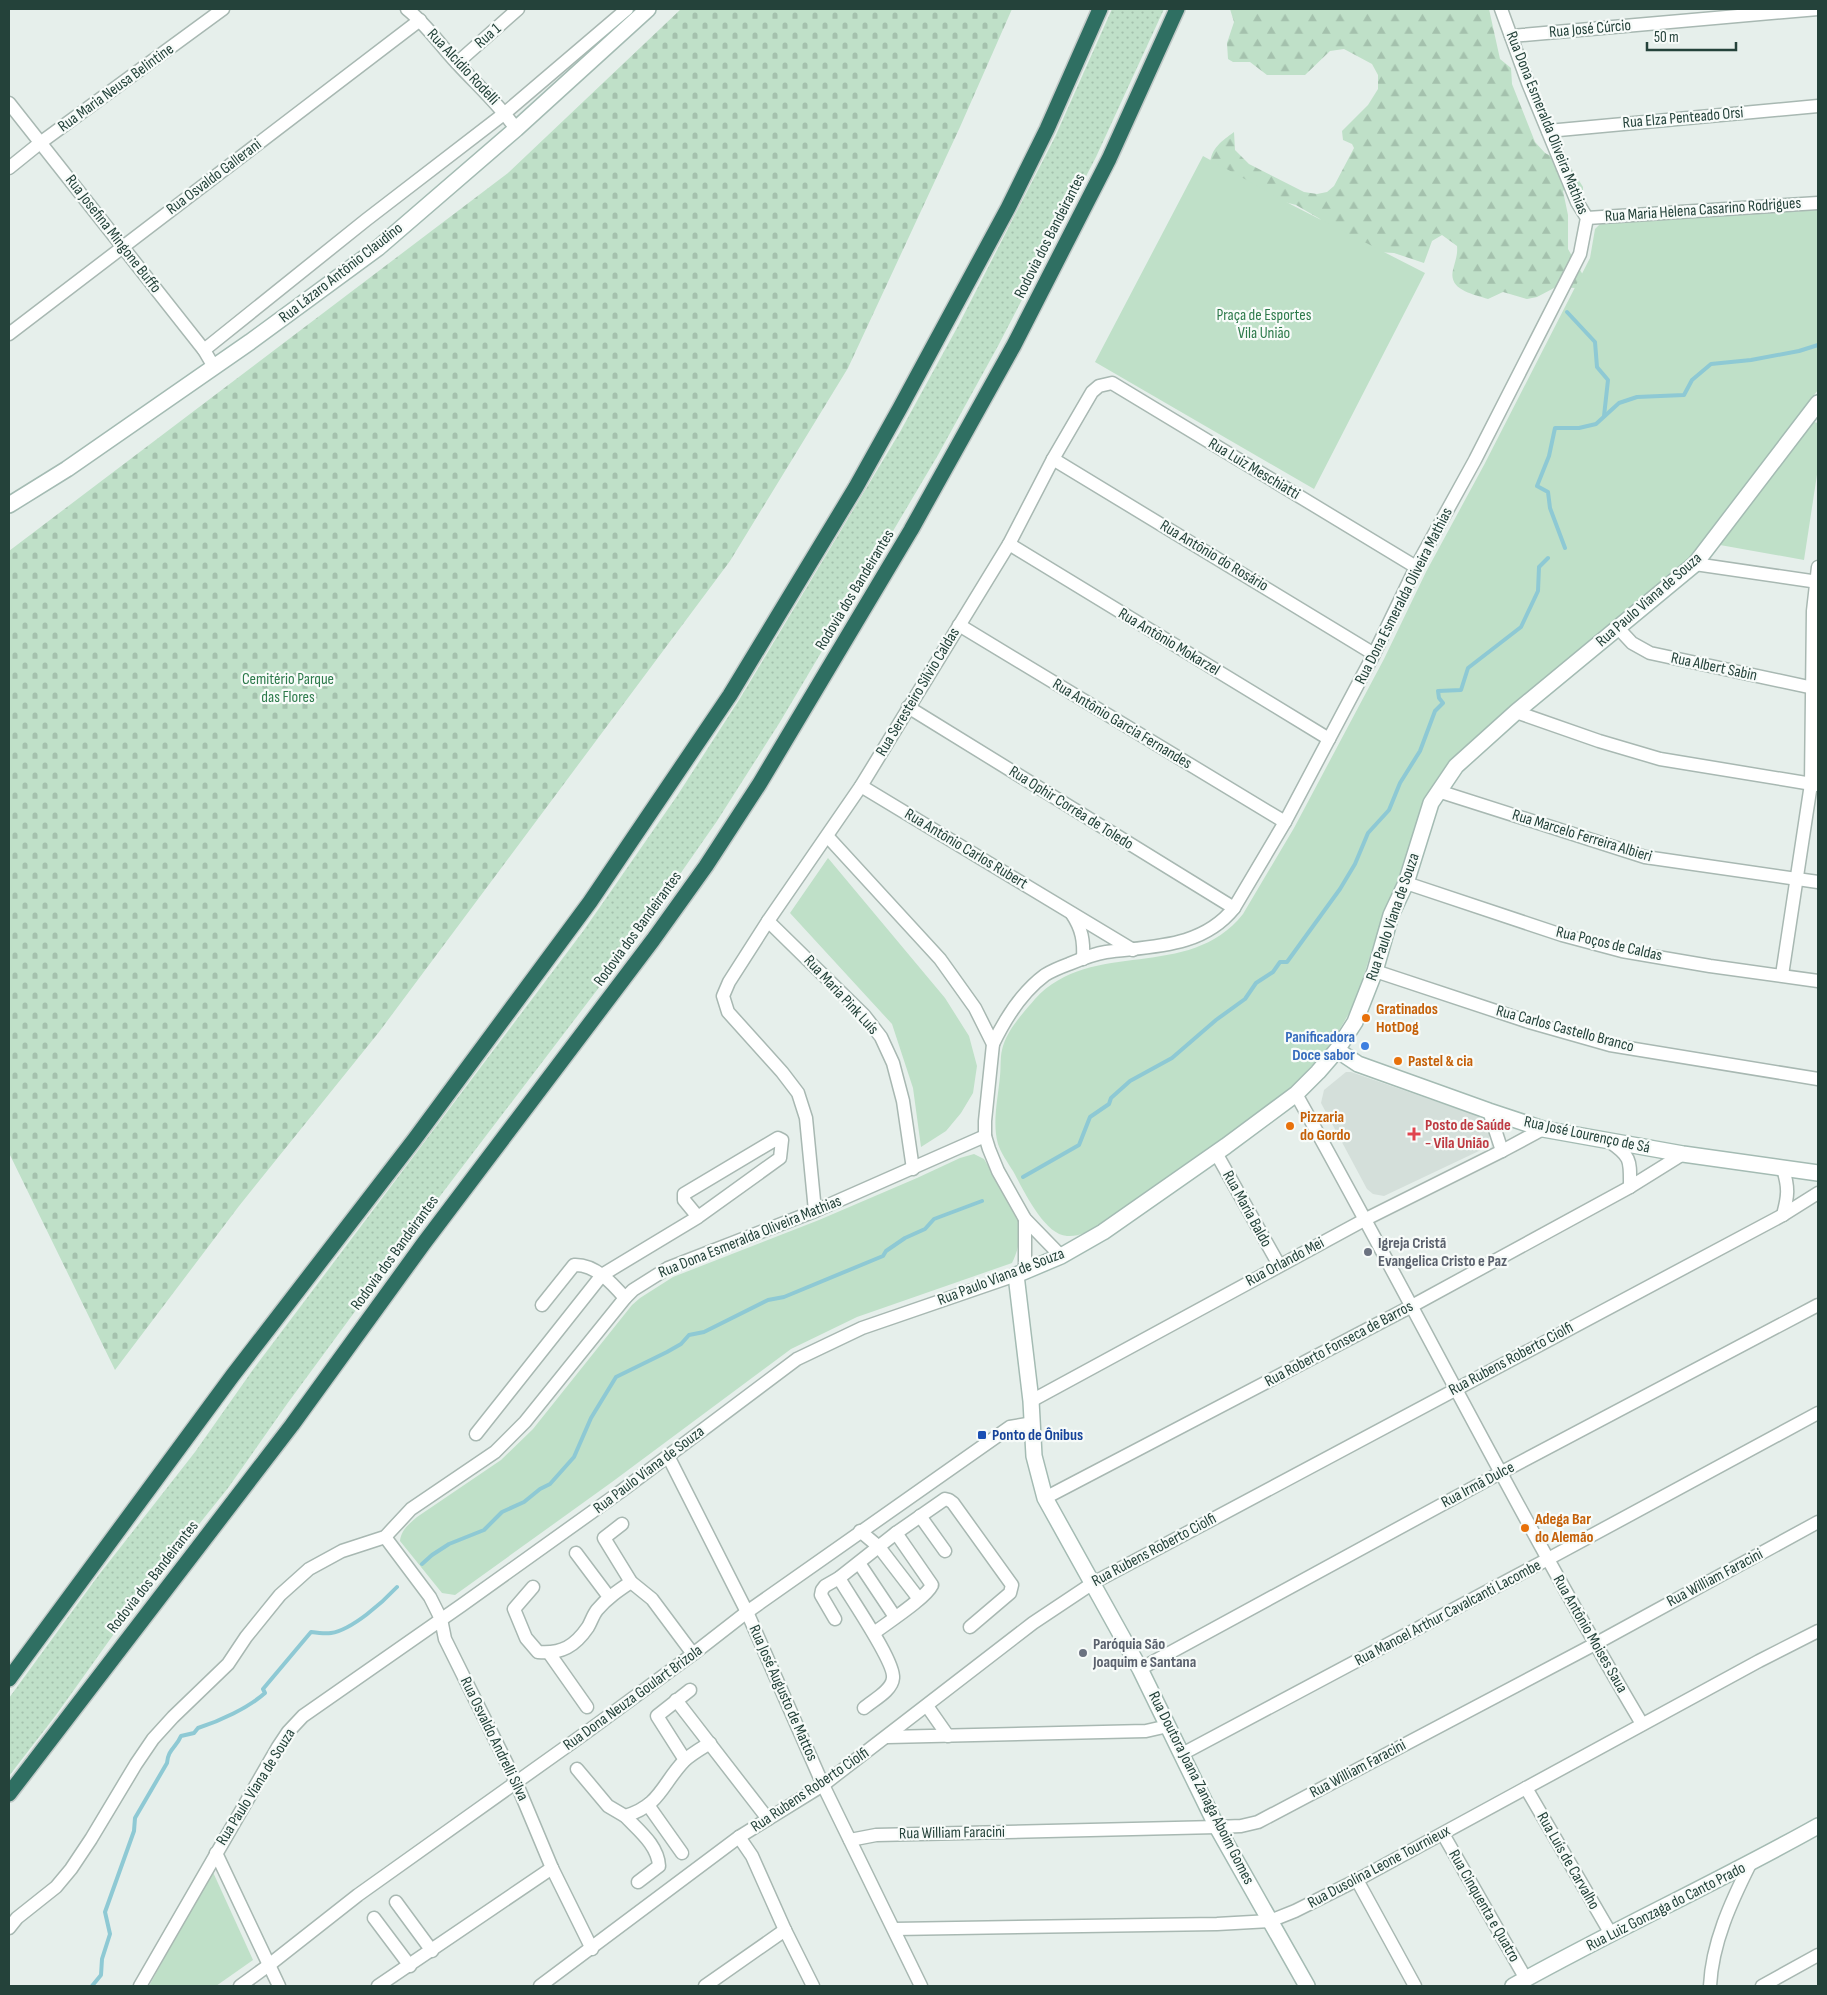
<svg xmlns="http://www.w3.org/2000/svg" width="1827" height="1995" viewBox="0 0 1827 1995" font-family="'Sofia Sans Condensed',sans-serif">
	<defs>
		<pattern id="grass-dots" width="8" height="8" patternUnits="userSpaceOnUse" patternTransform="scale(1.25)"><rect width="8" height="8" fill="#bfe0c8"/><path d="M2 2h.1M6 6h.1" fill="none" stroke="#a4c1ad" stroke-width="1.8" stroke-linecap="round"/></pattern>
		<pattern id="forest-firs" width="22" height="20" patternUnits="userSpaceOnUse" patternTransform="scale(1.25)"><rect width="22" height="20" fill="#bfe0c8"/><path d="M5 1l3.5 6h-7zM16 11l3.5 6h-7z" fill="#a4c1ad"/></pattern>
		<pattern id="cemetery-stones" width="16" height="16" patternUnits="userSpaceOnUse" patternTransform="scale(1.25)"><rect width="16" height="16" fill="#bfe0c8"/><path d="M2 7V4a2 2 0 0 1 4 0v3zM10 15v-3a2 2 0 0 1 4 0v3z" fill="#a4c1ad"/></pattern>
	</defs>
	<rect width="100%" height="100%" fill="#e6efeb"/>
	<!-- built -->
	<path fill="#d4dfda" d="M 1346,1072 L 1351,1072 L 1478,1116 L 1486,1122 L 1490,1132 L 1488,1142 L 1481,1150 L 1384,1196 L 1373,1194 L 1367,1189 L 1321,1103 L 1324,1090 Z"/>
	<!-- grass -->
	<path fill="url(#grass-dots)" d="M 1112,9 L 1164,9 L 1096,157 L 998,346 L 938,455 L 780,722 L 717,821 L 623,956 L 434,1204 L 287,1404 L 228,1488 L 136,1603 L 56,1715 L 9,1776 L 9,1698 L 98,1576 L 195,1452 L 252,1371 L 584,930 L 677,796 L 739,700 L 900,432 L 958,326 L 1055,137 Z"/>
	<!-- forest -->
	<path fill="url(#forest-firs)" d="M 1230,9 L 1489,9 L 1500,59 L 1511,68 L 1512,84 L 1535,142 L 1545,153 L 1570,166 L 1583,187 L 1583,193 L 1568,186 L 1563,191 L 1568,215 L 1568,249 L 1583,275 L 1576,288 L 1556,287 L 1537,297 L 1527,299 L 1503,292 L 1488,299 C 1473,294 1448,290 1453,270 C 1455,261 1458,255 1457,246 L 1442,235 L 1432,241 L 1424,263 L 1394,253 L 1378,252 L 1329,238 L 1320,219 L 1296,205 L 1253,194 L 1210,164 C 1211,148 1222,141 1234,132 L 1235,150 L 1249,164 L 1304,192 L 1317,194 L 1327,192 L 1334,186 L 1354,148 L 1352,144 L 1343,140 L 1342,131 L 1368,105 L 1378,89 L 1378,75 L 1372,64 L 1344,49 L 1330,51 L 1305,75 L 1267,75 L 1250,62 L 1233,62 L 1228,59 L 1227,43 L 1234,22 Z"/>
	<!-- cemetery -->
	<path fill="url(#cemetery-stones)" d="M 681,9 L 1012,9 L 960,127 L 848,368 L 730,561 L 379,1032 L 239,1206 L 115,1370 L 9,1153 L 9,551 L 508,173 Z"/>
	<!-- park -->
	<g fill="#bfe0c8">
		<path d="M 1203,156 L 1292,205 L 1425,273 L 1314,489 L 1095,362 Z"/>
		<path d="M 1818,210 L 1818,390 L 1689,558 L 1551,674 L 1511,706 L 1450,761 L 1424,799 L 1398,880 L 1384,912 L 1355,1003 L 1330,1046 L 1291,1088 L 1221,1140 L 1099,1225 C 1089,1231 1079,1237 1067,1236 C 1044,1235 1023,1189 1013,1171 C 1008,1163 1001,1153 998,1144 C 992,1123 998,1098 1000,1076 C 1001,1068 1000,1058 1002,1050 C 1006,1031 1023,1013 1035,999 C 1092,937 1188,983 1243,914 L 1294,828 L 1384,659 L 1426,572 L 1484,465 L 1590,258 L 1595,229 L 1600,224 Z"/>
		<path d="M 1814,422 L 1818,423 L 1818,468 L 1804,560 L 1720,545 Z"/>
		<path d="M 828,858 L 945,998 L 969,1036 L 977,1066 L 973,1093 L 961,1113 L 946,1131 L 921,1147 L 913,1088 L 892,1024 L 790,913 Z"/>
		<path d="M 974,1154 L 984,1159 C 991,1171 1018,1210 1019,1221 C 1022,1235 1018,1251 1012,1263 L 857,1317 L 791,1349 L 612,1482 L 455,1595 L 442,1593 L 400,1541 C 401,1530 409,1524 417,1517 L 501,1460 L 533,1429 L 632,1305 L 640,1298 L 673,1277 L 819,1220 L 917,1178 L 960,1158 Z"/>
		<path d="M 212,1870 L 253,1960 L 216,1986 L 149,1986 Z"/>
	</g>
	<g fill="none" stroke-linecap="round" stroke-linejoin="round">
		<!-- stream -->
		<g stroke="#8ec9d4" stroke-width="4">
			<path d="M 1567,312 L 1595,342 L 1597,367 L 1608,380 L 1604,416"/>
			<path d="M 1565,548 L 1550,508 L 1548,492 L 1537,486 L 1549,456 L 1555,428 L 1579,428 L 1596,424 L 1619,403 L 1637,397 L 1684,395 L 1692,380 L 1711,364 L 1751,360 L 1799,351 L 1818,345"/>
			<path d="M 1023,1177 L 1079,1145 L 1090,1117 L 1109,1104 L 1111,1098 L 1130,1081 L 1172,1058 L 1216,1020 L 1245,999 L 1256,983 L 1273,972 L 1280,962 L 1287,962 L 1340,889 L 1355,864 L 1368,833 L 1389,810 L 1400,783 L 1420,751 L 1435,711 L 1443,703 L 1439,698 L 1438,691 L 1461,690 L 1468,668 L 1521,627 L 1538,591 L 1539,567 L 1548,558"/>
			<path d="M 422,1564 L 432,1555 L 449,1544 L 484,1530 L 502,1512 L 524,1502 L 540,1489 L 550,1484 L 574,1457 L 591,1418 L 616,1377 L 667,1352 L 681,1344 L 689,1335 L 704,1332 L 768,1300 L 784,1297 L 883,1256 L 886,1251 L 905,1238 L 925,1229 L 934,1219 L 982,1201"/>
			<path d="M 92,1986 L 101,1975 L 102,1959 L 110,1934 L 105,1912 L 134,1831 L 135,1818 L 167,1763 C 168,1749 176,1748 181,1736 L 194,1733 L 198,1728 C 220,1721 248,1708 265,1693 L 263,1689 L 311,1632 C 318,1633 325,1634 331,1633 C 352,1630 383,1602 397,1587"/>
		</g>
		<!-- street casing -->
		<g stroke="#a8b8b2" stroke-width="15">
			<g id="street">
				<path d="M 407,9 C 426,24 440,45 457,63 C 477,85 499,104 516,129"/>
				<path d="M 1511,36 L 1818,9"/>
				<path d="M 457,63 L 518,9"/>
				<path d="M 9,103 L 204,350 L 214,367"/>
				<path d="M 1548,131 L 1818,106"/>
				<path d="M 9,168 L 40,143 L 223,9"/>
				<path d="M 1587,218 L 1818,203"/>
				<path d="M 9,334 L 420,20"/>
				<path d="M 204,350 L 366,220 L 505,113 L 627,9"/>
				<path d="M 1053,459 L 1374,654"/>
				<path d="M 1009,544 L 1329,739"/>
				<path d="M 1695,564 L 1818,582"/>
				<path d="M 959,625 L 1285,822"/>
				<path d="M 1619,629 L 1632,643 L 1650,653 L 1818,689"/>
				<path d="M 908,707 L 1234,908"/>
				<path d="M 1516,712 L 1599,741 L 1660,759 L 1818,785"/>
				<path d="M 861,786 L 1133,950"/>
				<path d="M 1438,791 L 1645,857 L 1818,882"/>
				<path d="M 828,837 L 940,959 L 975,1008 L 993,1044 L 985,1121 L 985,1136 L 989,1149 L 998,1171 L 1025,1219 L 1061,1256"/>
				<path d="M 1406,883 L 1562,935 L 1622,951 L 1710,966 L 1818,981"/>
				<path d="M 1072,914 C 1082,929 1084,941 1083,959"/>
				<path d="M 768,921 L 864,1015 L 881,1037 L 893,1063 L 903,1101 L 913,1169"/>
				<path d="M 1375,971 L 1529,1022 L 1610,1045 L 1818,1079"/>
				<path d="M 1782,975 L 1811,784 L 1813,611 L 1818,567"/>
				<path d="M 993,1044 C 1005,1019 1022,992 1045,975 C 1053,970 1061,967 1069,964 C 1081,959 1093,954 1106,952 C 1152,946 1202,948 1234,908 L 1285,822 L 1374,654 L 1416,567 L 1475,460 L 1580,254 L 1587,218 L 1577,202 L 1528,83 L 1501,9"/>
				<path d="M 1296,1094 C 1413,1303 1520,1518 1642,1724"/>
				<path d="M 1489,1111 L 1502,1151"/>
				<path d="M 1610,1142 C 1632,1157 1630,1161 1630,1187"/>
				<path d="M 1216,1153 L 1279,1265"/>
				<path d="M 815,1211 L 806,1118 L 798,1093 L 782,1072 L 728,1012 L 723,996 L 729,982 L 768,921 L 861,786 L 1009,544 L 1053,459 L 1092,392 L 1099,386 L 1112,383 L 1416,567"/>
				<path d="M 1783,1215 C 1788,1196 1789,1188 1783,1169"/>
				<path d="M 1025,1270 L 1025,1219"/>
				<path d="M 542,1305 L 574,1265 C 595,1264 612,1283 625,1298"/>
				<path d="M 1031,1401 L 1366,1219 L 1502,1151 L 1543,1129"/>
				<path d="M 476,1434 L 602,1275 L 698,1217 L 780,1158 L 782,1140 L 778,1138 L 684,1194 L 684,1200 L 698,1217"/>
				<path d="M 668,1456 L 747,1612 L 823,1785 L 921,1986"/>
				<path d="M 1045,1498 L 1410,1307 L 1630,1187 L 1683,1154"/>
				<path d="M 920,1516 L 945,1551"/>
				<path d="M 622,1524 L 604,1538 L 631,1582 L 652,1599 L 693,1654"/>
				<path d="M 860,1531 L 879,1547 L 919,1599"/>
				<path d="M 385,1537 L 430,1597 L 441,1619 L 445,1639 L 516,1782 L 552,1868 L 592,1949"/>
				<path d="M 576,1553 L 609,1597"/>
				<path d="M 859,1563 L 895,1617"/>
				<path d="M 839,1578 C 849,1596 895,1661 893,1678 C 892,1691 873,1700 864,1708"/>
				<path d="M 533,1587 L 514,1609 L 526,1638 L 538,1652 C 562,1654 575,1646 588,1627 C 591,1622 593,1615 597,1610 C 607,1598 619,1590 631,1582"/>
				<path d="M 835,1619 L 821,1595 L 822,1590 L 825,1586 L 839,1578 L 896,1533 L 945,1499 L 949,1500 L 953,1503 L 1012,1585 L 1010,1593 L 970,1627"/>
				<path d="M 874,1633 C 887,1623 926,1598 932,1585 L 896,1533"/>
				<path d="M 549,1653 L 587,1707"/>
				<path d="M 1140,1669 L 1500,1473 L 1818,1305"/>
				<path d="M 676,1700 L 768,1819"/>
				<path d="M 927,1706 L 948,1736"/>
				<path d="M 887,1737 L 1146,1731 L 1168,1726"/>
				<path d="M 1182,1754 L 1548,1559 L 1818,1413"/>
				<path d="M 685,1760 L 657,1716 L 690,1690"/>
				<path d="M 577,1769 L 608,1806 L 625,1816 C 660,1806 662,1784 684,1761 C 691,1754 702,1748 710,1743"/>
				<path d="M 1526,1788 L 1611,1934"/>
				<path d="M 648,1805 L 682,1853"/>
				<path d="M 625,1816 C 638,1830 658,1845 659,1866 L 638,1882"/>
				<path d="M 1443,1834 L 1526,1979"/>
				<path d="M 739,1837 L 752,1856 L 785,1930 L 813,1986"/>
				<path d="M 850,1840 L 876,1835 L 1217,1827 L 1241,1826 L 1258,1822 L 1595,1644 L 1818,1522"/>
				<path d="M 216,1853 L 279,1986"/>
				<path d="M 1357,1880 L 1415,1986"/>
				<path d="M 396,1902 L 432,1951"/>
				<path d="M 374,1918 L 410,1966"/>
				<path d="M 9,1928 L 17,1918 L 56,1887 L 71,1869 L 91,1839 L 136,1764 L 153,1739 L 173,1717 L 228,1664 L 246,1637 L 280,1595 L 309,1569 L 342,1551 L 385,1537 L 411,1509 L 495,1452 L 525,1422 L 625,1298 L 633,1290 L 668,1268 L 815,1211 L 985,1136"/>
				<path d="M 894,1929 L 1217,1924 L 1270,1921 L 1295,1911 L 1357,1880 L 1759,1661 L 1818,1631"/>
				<path d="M 140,1986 L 278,1747 L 288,1732 L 303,1716 L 462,1605 L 620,1492 L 797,1359 L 862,1328 L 1016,1275"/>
				<path d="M 240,1986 L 269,1965 L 358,1895 L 584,1734 L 693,1654 L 747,1612 L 1010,1427 L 1033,1423"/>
				<path d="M 378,1986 L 552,1868"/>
				<path d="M 540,1986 L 739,1837 L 823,1785 L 1033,1623 L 1093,1583 L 1783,1215 L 1818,1193"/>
				<path d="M 705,1986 L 785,1930"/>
				<path d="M 1710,1986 C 1712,1943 1731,1902 1750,1864"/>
				<path d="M 1762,1986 L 1818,1955"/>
			</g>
		</g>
		<!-- secondary casing -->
		<g stroke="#a4bbb3" stroke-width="18">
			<g id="secondary">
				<path d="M 9,505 L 67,469 L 250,342 L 378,248 L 516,129 L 648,9"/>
				<path d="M 1337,1050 L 1358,1064 L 1489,1111 L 1543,1129 L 1683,1154 L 1818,1173"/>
				<path d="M 1307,1986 L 1217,1827 L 1140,1669 L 1045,1498 L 1034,1456 L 1031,1401 L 1016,1275 L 1061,1256 L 1103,1232 L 1226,1146 L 1296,1094 L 1318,1072 L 1337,1050 L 1355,1022 L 1375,971 L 1391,915 L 1406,883 L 1431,803 L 1456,766 L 1516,712 L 1695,564 L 1818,403"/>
				<path d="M 1513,1986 C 1613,1930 1718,1882 1818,1826"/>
			</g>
		</g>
		<!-- highway casing -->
		<g stroke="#c2cac8" stroke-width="18">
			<g id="highway">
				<path d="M 9,1679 L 233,1375 L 414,1140 L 590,902 L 730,695 L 856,487 L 900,408 L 1008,208 L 1047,129 L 1100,9"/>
				<path d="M 9,1794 L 292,1425 L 424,1243 L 653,940 L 706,866 L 760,783 L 911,530 L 1014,345 L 1109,159 L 1177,9"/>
			</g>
		</g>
		<!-- street -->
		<use href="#street" stroke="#fff" stroke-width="12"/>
		<!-- secondary -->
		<use href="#secondary" stroke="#fff" stroke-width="15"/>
		<!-- highway -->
		<use href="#highway" stroke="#2f6f62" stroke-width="15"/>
	</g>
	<!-- markers -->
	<g fill="#e8710a" stroke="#f7fbf9" stroke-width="2">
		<circle cx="1366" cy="1018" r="5"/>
		<circle cx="1398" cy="1061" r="5"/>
		<circle cx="1290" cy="1126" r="5"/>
		<circle cx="1525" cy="1528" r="5"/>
	</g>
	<circle fill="#3f7fe0" stroke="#f7fbf9" stroke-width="2" cx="1365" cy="1046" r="5"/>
	<path fill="#e0444e" stroke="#f7fbf9" stroke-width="2" d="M1411.5 1126.5h5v5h5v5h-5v5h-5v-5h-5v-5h5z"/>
	<g fill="#6b7280" stroke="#f7fbf9" stroke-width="2">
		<circle cx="1368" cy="1252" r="5"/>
		<circle cx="1083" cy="1653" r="5"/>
	</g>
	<rect fill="#1a4fb4" stroke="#f7fbf9" stroke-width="2" x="977" y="1430" width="10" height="10" rx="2.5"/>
	<g text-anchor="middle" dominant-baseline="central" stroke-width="4.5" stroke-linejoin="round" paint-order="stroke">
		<!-- street labels -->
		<g font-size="16" fill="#24423a" stroke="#f7fbf9">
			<text transform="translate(1590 29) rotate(-5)">Rua José Cúrcio</text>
			<text transform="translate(488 36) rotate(-41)">Rua 1</text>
			<text transform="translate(463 67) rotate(47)">Rua Alcídio Rodelli</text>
			<text transform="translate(116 88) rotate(-36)">Rua Maria Neusa Belintine</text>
			<text transform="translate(1683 118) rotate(-5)">Rua Elza Penteado Orsi</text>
			<text transform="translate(1547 123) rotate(68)">Rua Dona Esmeralda Oliveira Mathias</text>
			<text transform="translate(214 177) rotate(-37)">Rua Osvaldo Gallerani</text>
			<text transform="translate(1703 210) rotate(-4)">Rua Maria Helena Casarino Rodrigues</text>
			<text transform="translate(113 234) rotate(52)">Rua Josefina Mingone Buffo</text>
			<text transform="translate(1050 236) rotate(-63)">Rodovia dos Bandeirantes</text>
			<text transform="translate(341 273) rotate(-38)">Rua Lázaro Antônio Claudino</text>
			<text transform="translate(1254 469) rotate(31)">Rua Luiz Meschiatti</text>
			<text transform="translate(1214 556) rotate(31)">Rua Antônio do Rosário</text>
			<text transform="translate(855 590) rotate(-59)">Rodovia dos Bandeirantes</text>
			<text transform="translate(1404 596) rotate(-63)">Rua Dona Esmeralda Oliveira Mathias</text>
			<text transform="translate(1649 600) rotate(-41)">Rua Paulo Viana de Souza</text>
			<text transform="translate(1169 642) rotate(31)">Rua Antônio Mokarzel</text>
			<text transform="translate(1714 667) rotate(12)">Rua Albert Sabin</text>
			<text transform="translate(918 692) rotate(-59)">Rua Seresteiro Sílvio Caldas</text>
			<text transform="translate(1122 724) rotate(31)">Rua Antônio Garcia Fernandes</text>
			<text transform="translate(1071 808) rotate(32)">Rua Ophir Corrêa de Toledo</text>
			<text transform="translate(1582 836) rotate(17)">Rua Marcelo Ferreira Albieri</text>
			<text transform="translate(966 849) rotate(31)">Rua Antônio Carlos Rubert</text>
			<text transform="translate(1393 917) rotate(-71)">Rua Paulo Viana de Souza</text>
			<text transform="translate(638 929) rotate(-54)">Rodovia dos Bandeirantes</text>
			<text transform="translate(1609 944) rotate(13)">Rua Poços de Caldas</text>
			<text transform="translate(841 995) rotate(47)">Rua Maria Pink Luís</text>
			<text transform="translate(1565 1029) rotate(15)">Rua Carlos Castello Branco</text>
			<text transform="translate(1587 1135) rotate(12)">Rua José Lourenço de Sá</text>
			<text transform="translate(1247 1209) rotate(61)">Rua Maria Baldo</text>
			<text transform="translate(750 1237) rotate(-22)">Rua Dona Esmeralda Oliveira Mathias</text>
			<text transform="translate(395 1253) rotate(-54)">Rodovia dos Bandeirantes</text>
			<text transform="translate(1285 1262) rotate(-28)">Rua Orlando Mei</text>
			<text transform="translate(1001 1277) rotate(-21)">Rua Paulo Viana de Souza</text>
			<text transform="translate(1339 1344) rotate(-28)">Rua Roberto Fonseca de Barros</text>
			<text transform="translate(1511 1359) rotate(-28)">Rua Rubens Roberto Ciolfi</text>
			<text transform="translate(649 1470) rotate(-37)">Rua Paulo Viana de Souza</text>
			<text transform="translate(1478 1485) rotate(-28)">Rua Irmã Dulce</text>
			<text transform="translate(1154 1550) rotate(-28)">Rua Rubens Roberto Ciolfi</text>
			<text transform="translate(153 1577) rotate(-52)">Rodovia dos Bandeirantes</text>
			<text transform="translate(1715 1578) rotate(-28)">Rua William Faracini</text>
			<text transform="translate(1448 1613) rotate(-28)">Rua Manoel Arthur Cavalcanti Lacombe</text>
			<text transform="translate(1590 1634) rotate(60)">Rua Antônio Moises Saua</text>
			<text transform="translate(783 1693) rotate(66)">Rua José Augusto de Mattos</text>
			<text transform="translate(633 1698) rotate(-36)">Rua Dona Neuza Goulart Brizola</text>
			<text transform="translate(494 1739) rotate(64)">Rua Osvaldo Andrelli Silva</text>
			<text transform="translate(1358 1769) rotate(-28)">Rua William Faracini</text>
			<text transform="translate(256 1787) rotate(-58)">Rua Paulo Viana de Souza</text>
			<text transform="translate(1201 1788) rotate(63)">Rua Doutora Joana Zanaga Aboim Gomes</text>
			<text transform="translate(810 1790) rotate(-34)">Rua Rubens Roberto Ciolfi</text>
			<text transform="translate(952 1833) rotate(-1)">Rua William Faracini</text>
			<text transform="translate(1568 1861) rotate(60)">Rua Luís de Carvalho</text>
			<text transform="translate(1379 1867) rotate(-28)">Rua Dusolina Leone Tournieux</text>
			<text transform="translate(1484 1906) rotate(60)">Rua Cinquenta e Quatro</text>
			<text transform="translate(1666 1907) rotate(-27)">Rua Luiz Gonzaga do Canto Prado</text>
		</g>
		<!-- park labels -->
		<g font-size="16" fill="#2d7a4b" stroke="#f7fbf9">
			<text x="1264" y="315">Praça de Esportes<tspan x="1264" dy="18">Vila União</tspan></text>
			<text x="288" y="679">Cemitério Parque<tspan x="288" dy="18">das Flores</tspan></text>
		</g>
		<!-- food labels -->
		<g font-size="16" font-weight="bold" fill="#c56008" stroke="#f7fbf9" text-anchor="start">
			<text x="1376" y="1009">Gratinados<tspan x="1376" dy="18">HotDog</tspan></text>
			<text x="1408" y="1061">Pastel &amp; cia</text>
			<text x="1300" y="1117">Pizzaria<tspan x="1300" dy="18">do Gordo</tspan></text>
			<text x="1535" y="1519">Adega Bar<tspan x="1535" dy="18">do Alemão</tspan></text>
		</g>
		<!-- shop labels -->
		<g font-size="16" font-weight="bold" fill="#366cbe" stroke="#f7fbf9" text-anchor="end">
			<text x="1355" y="1037">Panificadora<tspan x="1355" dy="18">Doce sabor</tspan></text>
		</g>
		<!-- health labels -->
		<g font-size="16" font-weight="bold" fill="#be3a42" stroke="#f7fbf9" text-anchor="start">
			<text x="1425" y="1125">Posto de Saúde<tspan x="1425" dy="18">- Vila União</tspan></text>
		</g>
		<!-- worship labels -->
		<g font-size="16" font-weight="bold" fill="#5b616d" stroke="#f7fbf9" text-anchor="start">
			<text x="1378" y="1243">Igreja Cristã<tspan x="1378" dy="18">Evangelica Cristo e Paz</tspan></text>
			<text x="1093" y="1644">Paróquia São<tspan x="1093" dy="18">Joaquim e Santana</tspan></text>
		</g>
		<!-- transit labels -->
		<g font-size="16" font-weight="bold" fill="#164399" stroke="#f7fbf9" text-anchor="start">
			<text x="992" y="1435">Ponto de Ônibus</text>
		</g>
	</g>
	<!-- border -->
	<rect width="1827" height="1995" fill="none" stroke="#24423a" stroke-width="20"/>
	<!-- scale -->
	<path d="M1647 42v8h89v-8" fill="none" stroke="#24423a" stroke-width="2.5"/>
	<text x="1654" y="42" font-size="15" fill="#24423a" stroke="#f7fbf9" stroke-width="4" paint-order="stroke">50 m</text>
</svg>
